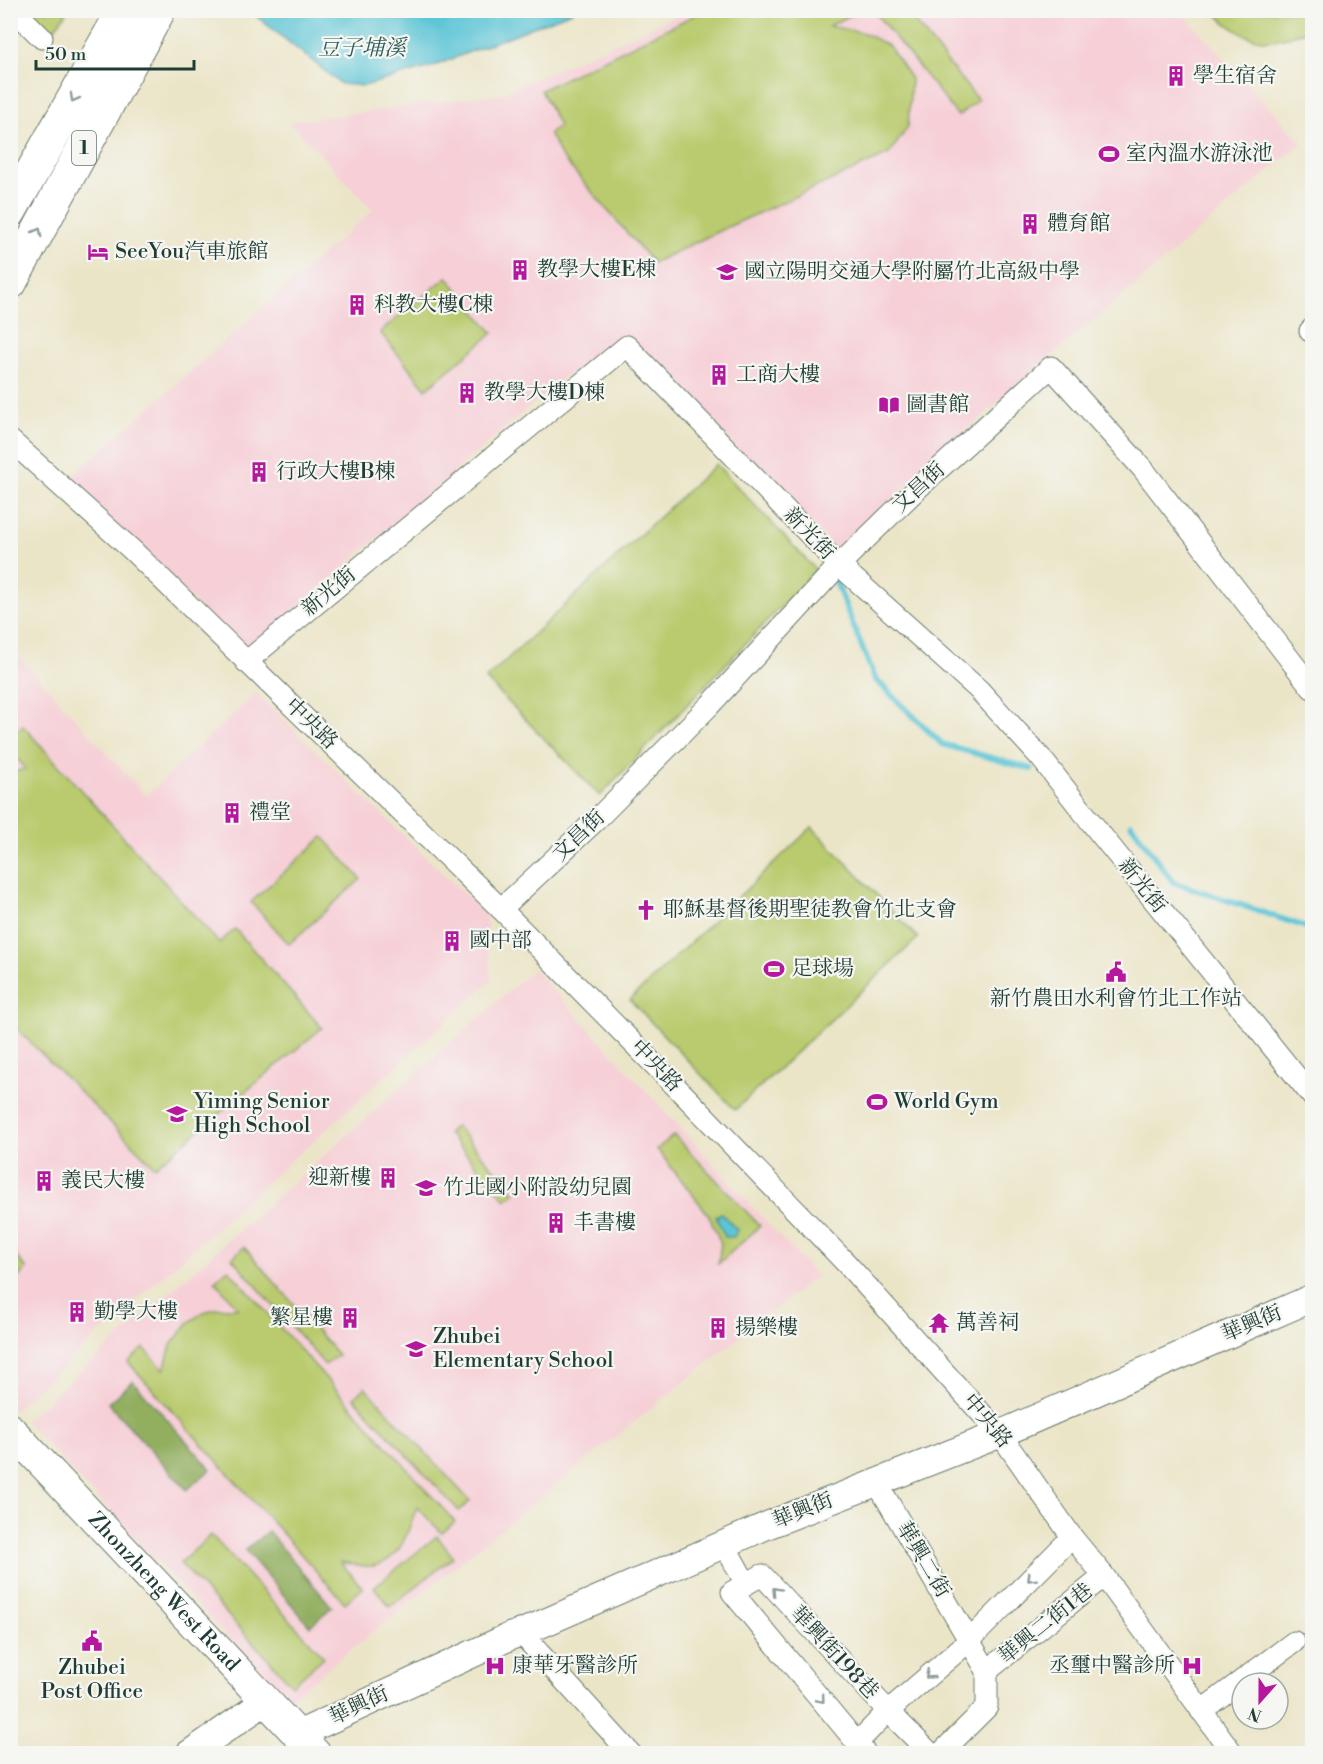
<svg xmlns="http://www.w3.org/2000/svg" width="1323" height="1764" viewBox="0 0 1323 1764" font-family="'Libre Bodoni','Noto Serif TC',serif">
	<rect width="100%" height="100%" fill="#f6f6f2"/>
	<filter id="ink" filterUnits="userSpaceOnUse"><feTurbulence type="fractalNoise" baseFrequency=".0167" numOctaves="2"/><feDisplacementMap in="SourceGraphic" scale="12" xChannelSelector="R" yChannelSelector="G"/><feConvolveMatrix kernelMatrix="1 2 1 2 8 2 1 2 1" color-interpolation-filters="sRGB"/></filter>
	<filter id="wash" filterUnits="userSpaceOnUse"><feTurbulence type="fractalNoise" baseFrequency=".008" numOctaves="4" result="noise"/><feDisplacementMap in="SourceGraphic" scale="24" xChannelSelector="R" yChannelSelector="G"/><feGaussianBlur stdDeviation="1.35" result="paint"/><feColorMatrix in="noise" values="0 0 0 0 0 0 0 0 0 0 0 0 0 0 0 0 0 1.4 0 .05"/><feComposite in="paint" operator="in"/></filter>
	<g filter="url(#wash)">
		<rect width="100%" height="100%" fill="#ebe5c8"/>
		<!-- built -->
		<g fill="#f6cfd7">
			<path d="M 688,11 L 1180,11 L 1302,143 L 1024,379 L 836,549 L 625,334 L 563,378 L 245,652 L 69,479 L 373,210 L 289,122 L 501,94 Z"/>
			<path d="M 11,648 L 146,796 L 256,693 L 486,915 L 491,981 L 14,1410 L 11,1406 Z"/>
			<path d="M 534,969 L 816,1276 L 287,1701 L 25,1421 Z"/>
		</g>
		<!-- green -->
		<g fill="#b9cb6e" stroke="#6c8451" stroke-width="1.5">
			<path d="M 705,10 L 859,11 L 829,26 L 864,33 L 889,46 L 911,79 L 908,127 L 889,154 L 719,231 L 653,263 L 561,156 L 549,133 L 559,126 L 541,90 Z"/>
			<path d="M 28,11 L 68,11 L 51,33 Z"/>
			<path d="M 882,11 L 906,11 L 978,100 L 958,116 L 877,15 Z"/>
			<path d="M 1214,11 L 1312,11 L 1312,29 C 1299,33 1285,39 1271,40 C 1250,42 1226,26 1214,11 Z"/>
			<path d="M 447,277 L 493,333 L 426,389 L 380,332 Z"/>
			<path d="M 716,464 L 816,570 L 600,796 L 486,679 Z"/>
			<path d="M 23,726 L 219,943 L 235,929 L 322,1028 L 155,1167 L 11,1023 L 11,772 L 26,769 L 11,752 L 10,736 Z"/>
			<path d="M 812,827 L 918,938 L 735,1110 L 630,1000 Z"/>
			<path d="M 323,837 L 361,879 L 289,944 L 251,902 Z"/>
			<path d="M 456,1126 L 515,1193 L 506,1200 L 448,1133 Z"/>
			<path d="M 674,1135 L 760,1226 L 718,1264 L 721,1243 L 708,1214 L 657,1149 Z"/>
			<path d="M 244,1247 L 338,1355 L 325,1365 L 232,1258 Z"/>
			<path d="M 11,1251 L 27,1269 L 11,1284 Z"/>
			<path d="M 228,1269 L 455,1522 L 442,1533 L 417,1507 C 408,1530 402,1560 374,1566 C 365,1568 350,1563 340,1562 L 363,1588 L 345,1603 L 128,1362 L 144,1348 L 164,1370 L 171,1345 L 188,1323 L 204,1312 L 218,1308 L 238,1308 L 215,1281 Z"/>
			<path d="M 365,1387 L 470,1501 L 459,1511 L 354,1398 Z"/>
			<path d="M 211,1535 L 324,1657 L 292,1685 L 180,1563 Z"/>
			<path d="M 437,1536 L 453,1557 L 390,1607 L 374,1587 Z"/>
		</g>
		<!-- forest -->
		<g fill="#92af61" stroke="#58764a" stroke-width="1.5">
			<path d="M 133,1381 L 211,1469 L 187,1490 L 108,1403 Z"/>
			<path d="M 268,1531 L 332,1607 L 310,1626 L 245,1550 Z"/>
		</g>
		<!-- water -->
		<g fill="#5bc5d6" stroke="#3d8185" stroke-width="1.5">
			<path d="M 250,11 L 574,11 L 434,66 L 364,86 L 341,84 Z"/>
			<path d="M 721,1213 L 737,1230 L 734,1237 L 725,1237 L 716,1217 Z"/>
		</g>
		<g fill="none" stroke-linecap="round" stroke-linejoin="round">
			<!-- stream -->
			<g stroke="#5bc5d6" stroke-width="6">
				<path d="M 835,580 L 875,679 L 942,744 L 1031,769"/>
				<path d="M 1131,824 L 1173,882 L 1312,929"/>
			</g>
		</g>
	</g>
	<g filter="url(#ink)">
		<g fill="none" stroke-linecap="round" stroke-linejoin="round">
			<!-- minor casing -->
			<g stroke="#667868" stroke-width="23">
				<g id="minor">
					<path d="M 14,10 L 42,38"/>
					<path d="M 1310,331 L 1312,329"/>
					<path d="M 10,440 L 132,550 L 501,909 L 691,1102 L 846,1263 L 1000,1434 L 1072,1537 L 1104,1576 L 1233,1754"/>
					<path d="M 246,662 L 627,346 L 839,565 L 979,690 L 1041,758 L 1098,831 L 1312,1096"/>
					<path d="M 501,909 L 596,820 L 710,705 L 839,565 L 917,489 L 1051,367 L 1143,469 L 1312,688"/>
					<path d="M 876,1481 L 987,1671 L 987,1707 L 940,1754"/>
					<path d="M 724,1544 L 746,1584"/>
					<path d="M 521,1633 L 631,1754"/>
					<path d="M 987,1671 L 1104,1576"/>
					<path d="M 1201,1711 L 1294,1642"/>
					<path d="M 857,1743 L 888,1711 L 970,1640 L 1072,1537"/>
					<path d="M 866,1754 L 732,1592 L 762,1575 L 888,1711 L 931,1754"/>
				</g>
			</g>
			<!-- tertiary casing -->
			<g stroke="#667868" stroke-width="29">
				<g id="tertiary">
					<path d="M 299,1734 L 511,1636 L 521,1633 L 768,1525 L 1000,1434 L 1312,1298"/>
					<path d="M 189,1754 L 266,1701"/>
				</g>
			</g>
			<!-- secondary casing -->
			<g stroke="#667868" stroke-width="32">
				<g id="secondary">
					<path id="s1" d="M 10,1429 L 316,1754"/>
				</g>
			</g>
			<!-- primary casing -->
			<g stroke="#667868" stroke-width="35">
				<g id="primary">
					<path d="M 10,211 L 124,10"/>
					<path d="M 10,283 L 159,10"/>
				</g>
			</g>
			<!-- minor -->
			<use href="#minor" stroke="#fff" stroke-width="21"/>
			<!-- tertiary -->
			<use href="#tertiary" stroke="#fff" stroke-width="27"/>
			<!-- secondary -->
			<use href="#secondary" stroke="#fff" stroke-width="30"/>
			<!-- primary -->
			<use href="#primary" stroke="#fff" stroke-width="33"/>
		</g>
		<!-- one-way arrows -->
		<defs><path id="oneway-chevron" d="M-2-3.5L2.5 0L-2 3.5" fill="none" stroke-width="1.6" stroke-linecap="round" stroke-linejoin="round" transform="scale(1.5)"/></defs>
		<g stroke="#8f9e9a">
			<use href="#oneway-chevron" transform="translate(74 98) rotate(119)"/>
			<use href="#oneway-chevron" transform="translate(38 232) rotate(-62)"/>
			<use href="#oneway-chevron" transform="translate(1031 1578) rotate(135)"/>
			<use href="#oneway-chevron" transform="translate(776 1591) rotate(-133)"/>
			<use href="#oneway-chevron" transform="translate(929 1675) rotate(139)"/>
			<use href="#oneway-chevron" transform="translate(821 1699) rotate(50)"/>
		</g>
	</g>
	<!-- icons -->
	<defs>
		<g id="building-bare" transform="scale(1.62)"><path d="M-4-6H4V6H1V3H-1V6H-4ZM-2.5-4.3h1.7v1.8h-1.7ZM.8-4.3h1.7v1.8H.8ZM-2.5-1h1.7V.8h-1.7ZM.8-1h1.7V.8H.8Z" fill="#b5179e" stroke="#f6f6f2" stroke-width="2.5" paint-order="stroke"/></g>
		<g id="stadium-bare" transform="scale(1.62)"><path d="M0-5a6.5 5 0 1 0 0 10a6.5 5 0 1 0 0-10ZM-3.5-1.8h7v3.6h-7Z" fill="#b5179e" stroke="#f6f6f2" stroke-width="2.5" paint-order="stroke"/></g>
		<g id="hotel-bare" transform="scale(1.62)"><path d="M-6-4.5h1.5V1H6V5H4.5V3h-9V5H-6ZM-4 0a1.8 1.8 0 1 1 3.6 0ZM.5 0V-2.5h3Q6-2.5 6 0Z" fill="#b5179e" stroke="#f6f6f2" stroke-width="2.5" paint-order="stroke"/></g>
		<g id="school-bare" transform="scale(1.62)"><path d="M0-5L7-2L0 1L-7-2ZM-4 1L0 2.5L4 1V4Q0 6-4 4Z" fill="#b5179e" stroke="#f6f6f2" stroke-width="2.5" paint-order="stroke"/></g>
		<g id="library-bare" transform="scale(1.62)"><path d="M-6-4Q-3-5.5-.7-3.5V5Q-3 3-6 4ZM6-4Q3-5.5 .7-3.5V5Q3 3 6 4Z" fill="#b5179e" stroke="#f6f6f2" stroke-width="2.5" paint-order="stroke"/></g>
		<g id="church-bare" transform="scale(1.62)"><path d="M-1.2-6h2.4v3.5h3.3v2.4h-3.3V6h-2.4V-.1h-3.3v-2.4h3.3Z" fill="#b5179e" stroke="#f6f6f2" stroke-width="2.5" paint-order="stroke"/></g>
		<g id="civic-bare" transform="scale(1.62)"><path d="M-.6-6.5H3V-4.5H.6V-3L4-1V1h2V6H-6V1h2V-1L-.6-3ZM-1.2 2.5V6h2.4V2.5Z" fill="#b5179e" stroke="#f6f6f2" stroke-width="2.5" paint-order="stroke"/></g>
		<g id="temple-bare" transform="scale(1.62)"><path d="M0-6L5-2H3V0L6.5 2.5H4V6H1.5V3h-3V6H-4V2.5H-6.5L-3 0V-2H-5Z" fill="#b5179e" stroke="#f6f6f2" stroke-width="2.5" paint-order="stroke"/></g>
		<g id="hospital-bare" transform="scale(1.62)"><path d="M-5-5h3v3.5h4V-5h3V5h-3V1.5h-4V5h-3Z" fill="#b5179e" stroke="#f6f6f2" stroke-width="2.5" paint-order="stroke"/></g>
	</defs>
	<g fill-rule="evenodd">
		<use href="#building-bare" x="1176" y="76"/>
		<use href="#stadium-bare" x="1109" y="154"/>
		<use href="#building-bare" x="1030" y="224"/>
		<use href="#hotel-bare" x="98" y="252"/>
		<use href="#building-bare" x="520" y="270"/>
		<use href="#school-bare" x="727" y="272"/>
		<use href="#building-bare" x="357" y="305"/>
		<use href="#building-bare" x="719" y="375"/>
		<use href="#building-bare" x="467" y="393"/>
		<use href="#library-bare" x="889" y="405"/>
		<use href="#building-bare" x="259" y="472"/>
		<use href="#building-bare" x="232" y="813"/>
		<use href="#church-bare" x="646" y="910"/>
		<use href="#building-bare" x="452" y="941"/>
		<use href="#stadium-bare" x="774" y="969"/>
		<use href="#civic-bare" x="1116" y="972"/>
		<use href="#stadium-bare" x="877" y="1102"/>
		<use href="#school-bare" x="177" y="1114"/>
		<use href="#building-bare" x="388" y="1178"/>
		<use href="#building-bare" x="44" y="1181"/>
		<use href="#school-bare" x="426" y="1188"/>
		<use href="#building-bare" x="556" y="1223"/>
		<use href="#building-bare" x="77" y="1312"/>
		<use href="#building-bare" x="350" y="1318"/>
		<use href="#temple-bare" x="939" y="1323"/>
		<use href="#building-bare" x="718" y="1328"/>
		<use href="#school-bare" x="416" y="1349"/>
		<use href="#civic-bare" x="92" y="1641"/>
		<use href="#hospital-bare" x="495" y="1666"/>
		<use href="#hospital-bare" x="1192" y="1666"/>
	</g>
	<g text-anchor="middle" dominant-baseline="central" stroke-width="4.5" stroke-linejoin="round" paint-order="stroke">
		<!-- shield labels -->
		<rect fill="#f6f6f2" stroke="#60746d" stroke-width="1.5" x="72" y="131" width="24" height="34" rx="4.5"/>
		<g font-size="20" font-weight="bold" fill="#1f3d34">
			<text x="84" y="148">1</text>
		</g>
		<!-- poi labels -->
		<g font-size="21" fill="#1f3d34" stroke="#f6f6f2" text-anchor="start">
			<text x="1193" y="76">學生宿舍</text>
			<text x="1126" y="154">室內溫水游泳池</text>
			<text x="1047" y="224">體育館</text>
			<text x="115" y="252">SeeYou汽車旅館</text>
			<text x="537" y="270">教學大樓E棟</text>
			<text x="744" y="272">國立陽明交通大學附屬竹北高級中學</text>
			<text x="374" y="305">科教大樓C棟</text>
			<text x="736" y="375">工商大樓</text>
			<text x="484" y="393">教學大樓D棟</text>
			<text x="906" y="405">圖書館</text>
			<text x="276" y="472">行政大樓B棟</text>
			<text x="249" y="813">禮堂</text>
			<text x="663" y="910">耶穌基督後期聖徒教會竹北支會</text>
			<text x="469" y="941">國中部</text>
			<text x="791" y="969">足球場</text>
			<text x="1116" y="999" text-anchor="middle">新竹農田水利會竹北工作站</text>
			<text x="194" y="1102">Yiming Senior<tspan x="194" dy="24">High School</tspan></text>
			<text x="894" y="1102">World Gym</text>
			<text x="371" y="1178" text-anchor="end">迎新樓</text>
			<text x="61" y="1181">義民大樓</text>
			<text x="443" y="1188">竹北國小附設幼兒園</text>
			<text x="573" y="1223">丰書樓</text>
			<text x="94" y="1312">勤學大樓</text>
			<text x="333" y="1318" text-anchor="end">繁星樓</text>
			<text x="956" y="1323">萬善祠</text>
			<text x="735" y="1328">揚樂樓</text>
			<text x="433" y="1337">Zhubei<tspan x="433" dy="24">Elementary School</tspan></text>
			<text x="512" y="1666">康華牙醫診所</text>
			<text x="1175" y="1666" text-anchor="end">丞璽中醫診所</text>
			<text x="92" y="1668" text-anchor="middle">Zhubei<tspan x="92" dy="24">Post Office</tspan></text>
		</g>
		<!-- street labels -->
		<g font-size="21" fill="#1f3d34" stroke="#f6f6f2">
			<text transform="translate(919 488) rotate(-43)">文昌街</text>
			<text transform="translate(809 534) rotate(46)">新光街</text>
			<text transform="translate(329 592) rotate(-40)">新光街</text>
			<text transform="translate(311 724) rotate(44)">中央路</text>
			<text transform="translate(579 836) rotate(-44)">文昌街</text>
			<text transform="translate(1142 886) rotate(51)">新光街</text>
			<text transform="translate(656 1066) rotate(46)">中央路</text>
			<text transform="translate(1252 1324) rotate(-23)">華興街</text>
			<text transform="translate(987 1421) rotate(50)">中央路</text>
			<text transform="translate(803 1511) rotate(-22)">華興街</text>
			<text transform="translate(923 1560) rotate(59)">華興二街</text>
			<text stroke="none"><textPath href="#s1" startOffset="224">Zhonzheng West Road</textPath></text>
			<text transform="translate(1046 1624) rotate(-39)">華興二街1巷</text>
			<text transform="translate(834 1653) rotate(47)">華興街198巷</text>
			<text transform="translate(359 1706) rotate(-25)">華興街</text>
		</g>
		<!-- water labels -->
		<g font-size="22" font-style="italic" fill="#2e5f5c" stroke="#f6f6f2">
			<text x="362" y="48">豆子埔溪</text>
		</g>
	</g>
	<!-- margin -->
	<rect width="1323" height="1764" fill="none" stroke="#f6f6f2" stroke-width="36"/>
	<!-- north arrow -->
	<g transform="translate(1260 1701) rotate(201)"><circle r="28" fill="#f6f6f2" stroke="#a0aca6" stroke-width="1.5"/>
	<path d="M0-4.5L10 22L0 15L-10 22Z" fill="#b5179e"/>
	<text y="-9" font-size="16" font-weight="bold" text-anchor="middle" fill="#1f3d34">N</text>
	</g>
	<!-- scale -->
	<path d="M36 60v9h158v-9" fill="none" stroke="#1f3d34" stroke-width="3"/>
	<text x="45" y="60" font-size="18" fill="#1f3d34" stroke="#f6f6f2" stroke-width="4.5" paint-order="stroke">50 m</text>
</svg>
